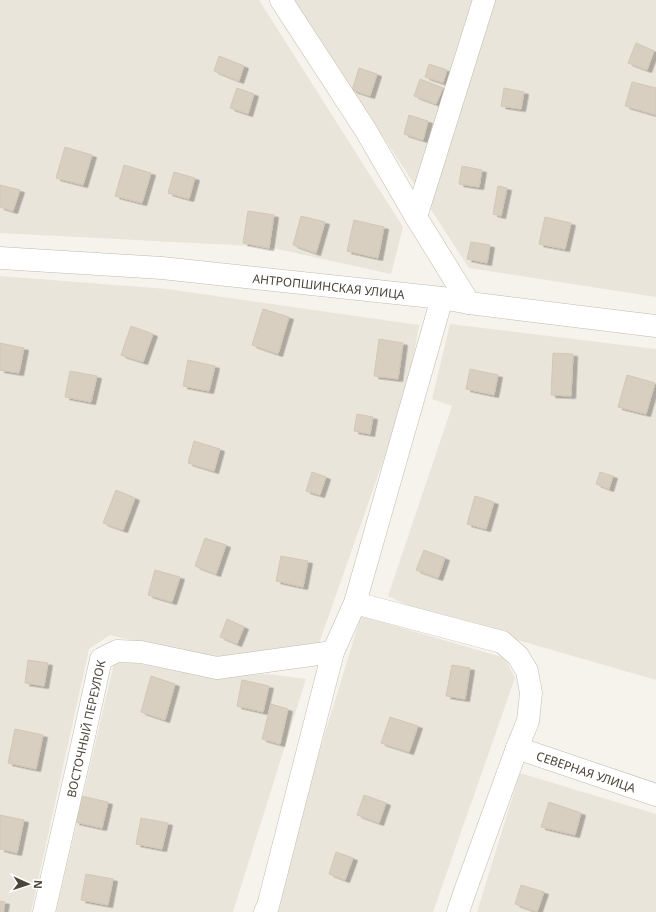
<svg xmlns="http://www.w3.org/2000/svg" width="656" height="912" viewBox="0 0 656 912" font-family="'Noto Sans',sans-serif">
	<defs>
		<filter id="shadow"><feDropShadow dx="4.5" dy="2.5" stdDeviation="0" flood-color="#0004"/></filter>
	</defs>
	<rect width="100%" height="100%" fill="#f6f3ec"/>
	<!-- residential -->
	<g fill="#eae5da">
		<path d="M 0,0 L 259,0 L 403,227 L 391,274 L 268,247 L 0,233 Z"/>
		<path d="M 294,0 L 656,0 L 656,297 L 469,268 Z"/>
		<path d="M 0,276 L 167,289 L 419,325 L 407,393 L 317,649 L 220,662 L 110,635 L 89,649 L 31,912 L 0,912 Z"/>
		<path d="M 450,324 L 656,349 L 656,680 L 421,612 L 388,596 L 452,406 L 432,399 Z"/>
		<path d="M 361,616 L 505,658 L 515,678 L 433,912 L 270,912 Z"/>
		<path d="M 115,659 L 209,677 L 268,674 L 306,679 L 233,912 L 56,912 Z"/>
		<path d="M 520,773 L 656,814 L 656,912 L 477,912 Z"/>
	</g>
	<!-- building -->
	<g fill="#d8cfc1" stroke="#d3c7b4" filter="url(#shadow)">
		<path d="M 636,43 L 654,51 L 647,70 L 628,63 Z"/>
		<path d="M 219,56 L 244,66 L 239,81 L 214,71 Z"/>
		<path d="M 429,64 L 447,70 L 443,83 L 425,77 Z"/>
		<path d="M 359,68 L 377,74 L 370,96 L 352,90 Z"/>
		<path d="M 420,79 L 443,88 L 436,104 L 414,96 Z"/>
		<path d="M 632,82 L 656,88 L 656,115 L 625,106 Z"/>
		<path d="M 237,88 L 254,94 L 248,114 L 230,108 Z"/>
		<path d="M 504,88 L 524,92 L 521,109 L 501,106 Z"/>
		<path d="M 409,115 L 428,121 L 423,140 L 404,134 Z"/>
		<path d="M 65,147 L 92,155 L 83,185 L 56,178 Z"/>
		<path d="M 124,165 L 151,173 L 142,203 L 115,196 Z"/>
		<path d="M 462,166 L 482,170 L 479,187 L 459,184 Z"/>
		<path d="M 174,172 L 195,178 L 189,199 L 168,193 Z"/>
		<path d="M 0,185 L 20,190 L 13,211 L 0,207 Z"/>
		<path d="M 498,186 L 507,188 L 501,216 L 493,214 Z"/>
		<path d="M 248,211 L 274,215 L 269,248 L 243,243 Z"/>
		<path d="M 301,216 L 325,222 L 316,253 L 293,245 Z"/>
		<path d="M 545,217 L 571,223 L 565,249 L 539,244 Z"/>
		<path d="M 354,220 L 384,227 L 378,258 L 347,251 Z"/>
		<path d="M 471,242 L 490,245 L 487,263 L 467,259 Z"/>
		<path d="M 263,309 L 289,317 L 278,354 L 252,345 Z"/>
		<path d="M 131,326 L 153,334 L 143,362 L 121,355 Z"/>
		<path d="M 379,339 L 403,343 L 398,379 L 374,376 Z"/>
		<path d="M 0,343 L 24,348 L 19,373 L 0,370 Z"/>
		<path d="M 553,353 L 573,354 L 571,396 L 551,395 Z"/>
		<path d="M 188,360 L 215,366 L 209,391 L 183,386 Z"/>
		<path d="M 470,369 L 498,375 L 494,395 L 466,389 Z"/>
		<path d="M 70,371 L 97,376 L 91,402 L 65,397 Z"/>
		<path d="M 627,375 L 655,383 L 646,414 L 618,407 Z"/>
		<path d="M 357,414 L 373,417 L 370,434 L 354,431 Z"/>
		<path d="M 194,441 L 220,449 L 214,471 L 188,463 Z"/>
		<path d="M 312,472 L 326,477 L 320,495 L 306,491 Z"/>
		<path d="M 600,472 L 613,476 L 609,489 L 596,484 Z"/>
		<path d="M 116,490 L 135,498 L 123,530 L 103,523 Z"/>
		<path d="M 475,496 L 494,502 L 486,529 L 467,524 Z"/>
		<path d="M 205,538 L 226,545 L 216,574 L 195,566 Z"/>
		<path d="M 424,550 L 445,558 L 438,578 L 416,570 Z"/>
		<path d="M 281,556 L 308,561 L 303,587 L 276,581 Z"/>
		<path d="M 155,570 L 180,577 L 172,602 L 148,595 Z"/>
		<path d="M 227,619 L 244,627 L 237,644 L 220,637 Z"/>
		<path d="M 28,660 L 48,663 L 44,686 L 25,683 Z"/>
		<path d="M 452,665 L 470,668 L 465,699 L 446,696 Z"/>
		<path d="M 151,676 L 175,684 L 165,720 L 141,712 Z"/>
		<path d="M 242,680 L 269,686 L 263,712 L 237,706 Z"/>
		<path d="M 271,704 L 288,709 L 280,744 L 262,739 Z"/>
		<path d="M 390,717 L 418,726 L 409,752 L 381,743 Z"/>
		<path d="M 15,729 L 43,735 L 36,769 L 8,763 Z"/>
		<path d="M 364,795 L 386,803 L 379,823 L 357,815 Z"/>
		<path d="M 81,796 L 108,802 L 102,828 L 75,822 Z"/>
		<path d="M 549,802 L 581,813 L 575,835 L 541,827 Z"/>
		<path d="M 0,815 L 24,820 L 17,853 L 0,849 Z"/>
		<path d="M 141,818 L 168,823 L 162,849 L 136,844 Z"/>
		<path d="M 336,852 L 353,858 L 345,880 L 329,874 Z"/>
		<path d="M 86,874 L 113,879 L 108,905 L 81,900 Z"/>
		<path d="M 521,885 L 544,892 L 537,912 L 515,904 Z"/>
		<path d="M 0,901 L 5,902 L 3,912 L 0,912 Z"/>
	</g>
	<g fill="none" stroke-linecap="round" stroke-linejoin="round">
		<!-- minor casing -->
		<g stroke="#c2bbae" stroke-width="23">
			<g id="minor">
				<path d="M 281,0 L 365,129 L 416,217 L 469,303"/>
				<path d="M 416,217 L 484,0"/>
				<path id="s1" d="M 0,258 L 162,268 L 442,298 L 469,303 L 656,326"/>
				<path d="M 355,603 L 502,642 L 518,656 L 527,671 L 531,693 L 528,721 L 517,748 L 464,894 L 458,912"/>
				<path id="s2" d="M 517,748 L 656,795"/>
				<path id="s3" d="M 44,912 L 79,759 L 101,659 L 117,651 L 141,652 L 217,668 L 333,652"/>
				<path d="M 265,912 L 268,906 L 333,652 L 355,603 L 442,298"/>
			</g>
		</g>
		<!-- minor -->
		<use href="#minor" stroke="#fff" stroke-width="22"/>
	</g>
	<g text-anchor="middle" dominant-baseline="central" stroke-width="3" stroke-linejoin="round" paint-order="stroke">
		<!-- street labels -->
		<g font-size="12" fill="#4b4439" stroke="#fff">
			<text stroke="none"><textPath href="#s1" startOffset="330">АНТРОПШИНСКАЯ УЛИЦА</textPath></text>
			<text stroke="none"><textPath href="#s3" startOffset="188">ВОСТОЧНЫЙ ПЕРЕУЛОК</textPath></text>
			<text stroke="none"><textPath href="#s2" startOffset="73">СЕВЕРНАЯ УЛИЦА</textPath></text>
		</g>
	</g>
	<!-- north arrow -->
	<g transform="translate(28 884) rotate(93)" stroke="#ffffff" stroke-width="3" paint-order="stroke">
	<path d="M0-3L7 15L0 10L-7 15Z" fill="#4b4439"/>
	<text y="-6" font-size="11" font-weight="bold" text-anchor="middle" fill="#4b4439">N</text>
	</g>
</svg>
